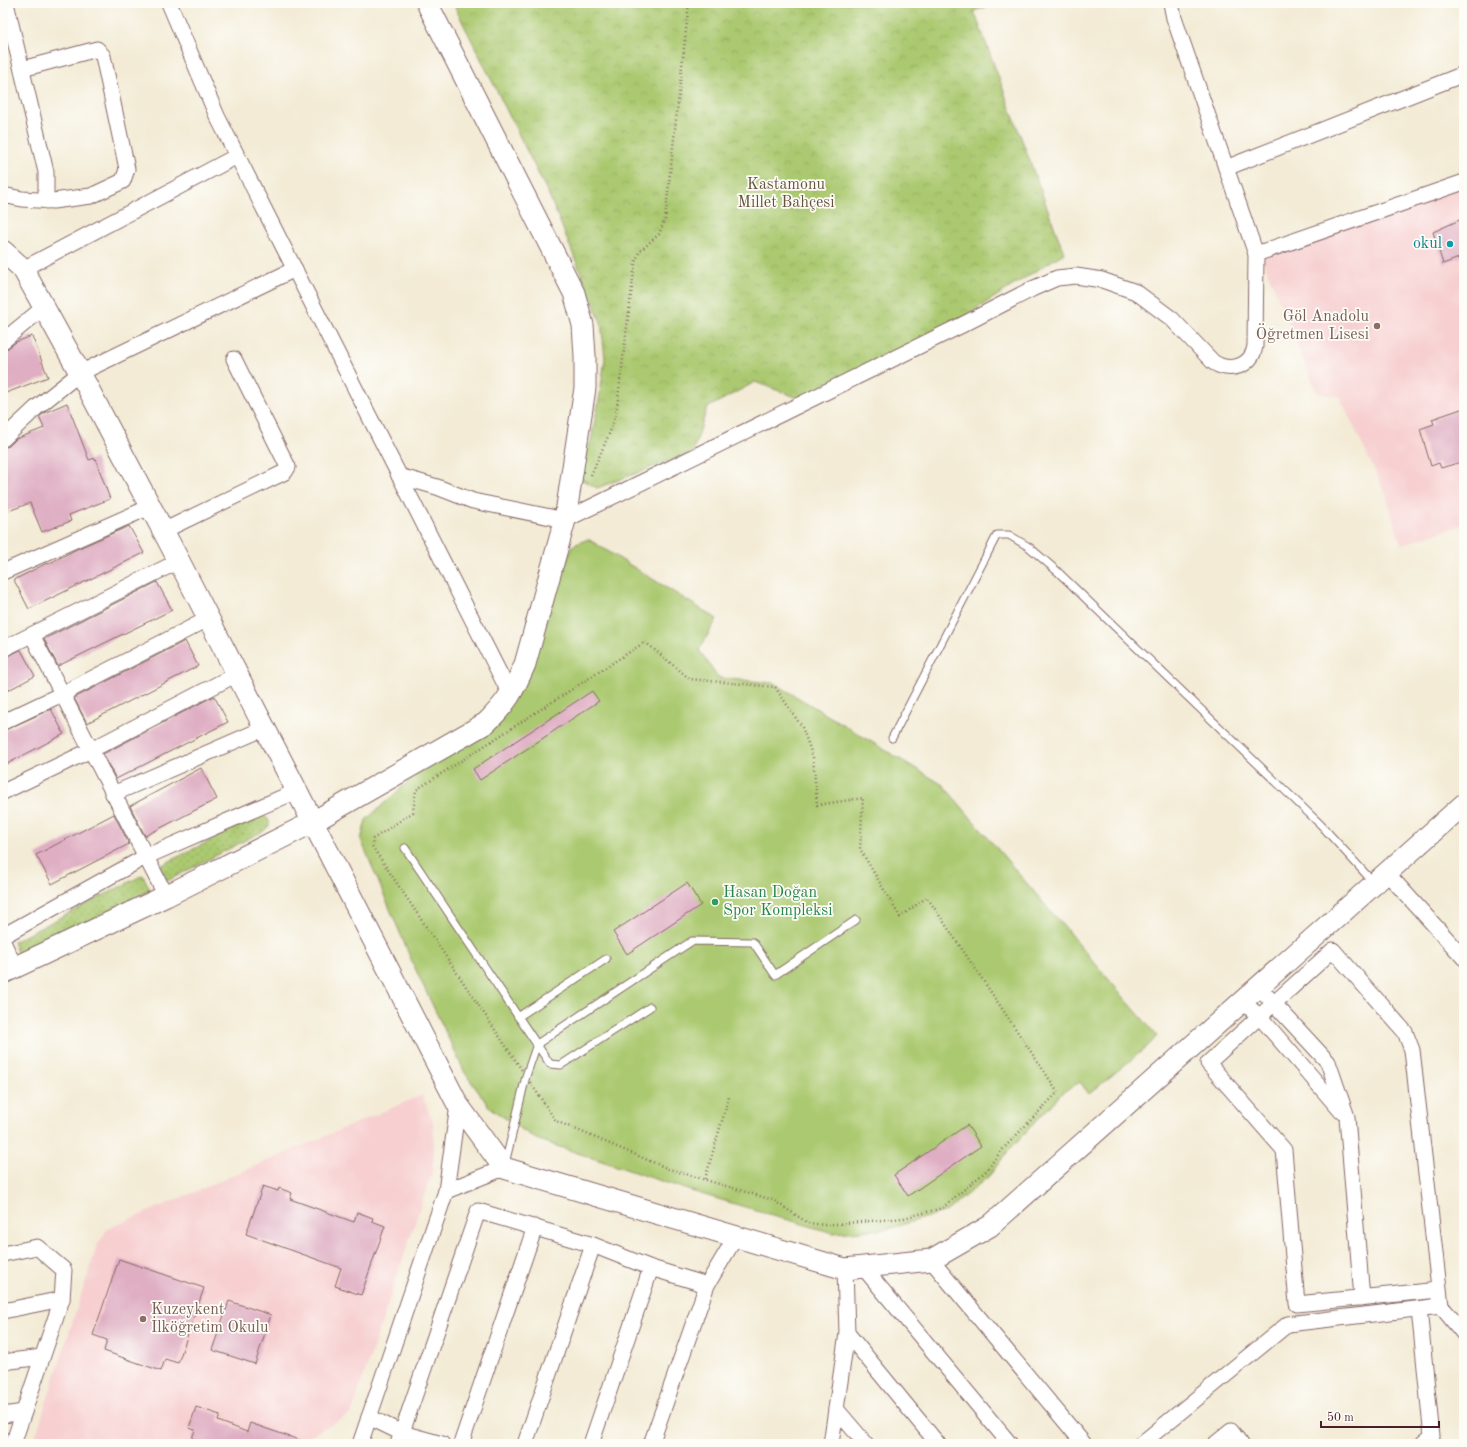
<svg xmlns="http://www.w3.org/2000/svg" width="1467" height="1447" viewBox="0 0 1467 1447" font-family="'Old Standard TT',serif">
	<defs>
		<pattern id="grass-dots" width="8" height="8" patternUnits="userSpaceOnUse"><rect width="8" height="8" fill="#abc970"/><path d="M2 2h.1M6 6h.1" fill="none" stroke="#95ac61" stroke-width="1.8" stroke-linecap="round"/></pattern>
		<pattern id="park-crowns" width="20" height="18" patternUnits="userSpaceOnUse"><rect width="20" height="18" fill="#abc970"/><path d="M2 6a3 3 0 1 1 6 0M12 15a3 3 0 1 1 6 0" fill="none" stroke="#95ac61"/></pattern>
	</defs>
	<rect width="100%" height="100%" fill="#fdfcf7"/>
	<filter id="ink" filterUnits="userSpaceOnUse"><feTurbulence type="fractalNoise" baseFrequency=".025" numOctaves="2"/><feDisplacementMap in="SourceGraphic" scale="8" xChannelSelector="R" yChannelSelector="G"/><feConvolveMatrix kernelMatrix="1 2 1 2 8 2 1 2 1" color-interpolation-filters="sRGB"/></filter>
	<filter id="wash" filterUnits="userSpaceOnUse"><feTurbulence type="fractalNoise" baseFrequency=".012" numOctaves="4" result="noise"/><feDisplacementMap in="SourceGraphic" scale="16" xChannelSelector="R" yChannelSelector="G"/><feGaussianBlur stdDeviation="0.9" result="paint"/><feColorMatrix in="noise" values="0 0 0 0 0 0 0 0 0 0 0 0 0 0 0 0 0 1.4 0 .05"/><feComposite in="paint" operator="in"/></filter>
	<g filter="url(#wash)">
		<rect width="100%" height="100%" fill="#f3ebd5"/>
		<!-- built -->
		<g fill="#f7cfd0">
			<path d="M 1464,182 L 1464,524 L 1401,545 L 1386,495 L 1340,397 L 1317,393 L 1262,258 Z"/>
			<path d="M 422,1095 L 433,1122 L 434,1145 L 433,1169 L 351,1414 L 303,1439 L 301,1444 L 33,1444 L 97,1246 L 107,1229 Z"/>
		</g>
		<!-- grass -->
		<g fill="url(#grass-dots)" stroke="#7a744e">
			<path d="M 258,816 L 264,816 L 269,820 L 269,826 L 265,830 L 167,881 L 160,866 Z"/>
			<path d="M 143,875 L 150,890 L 19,957 L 13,942 Z"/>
		</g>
		<!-- park -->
		<path fill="url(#park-crowns)" stroke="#7a744e" d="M 453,3 L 998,3 L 974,11 L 1064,253 L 959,320 L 804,400 L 755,382 L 707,408 L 693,452 L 597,488 L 577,477 L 591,441 L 600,394 L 605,358 L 601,322 L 549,195 Z"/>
		<!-- garden -->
		<path fill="#abc970" stroke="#7a744e" d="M 588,539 L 717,619 L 699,650 L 719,678 L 774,683 L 943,785 L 1157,1036 L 1148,1046 L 1089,1094 L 1080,1082 L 1063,1092 L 1009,1150 L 989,1176 L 947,1211 L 888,1229 L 833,1233 L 691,1191 L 536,1139 L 490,1108 L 465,1073 L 413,964 L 361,840 L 366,820 L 426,765 L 526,678 L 572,546 Z"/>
		<g id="blocks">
			<!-- building -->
			<g fill="#dfaec3">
				<path d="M 1464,218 L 1464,256 L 1443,264 L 1433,232 Z"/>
				<path d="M 32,336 L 48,377 L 3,394 L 3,350 L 8,348 L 16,342 Z"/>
				<path d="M 67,403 L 89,460 L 95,458 L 110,499 L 69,515 L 71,521 L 42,532 L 30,503 L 3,513 L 3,448 L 9,446 L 16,439 L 44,428 L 39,417 L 46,412 Z"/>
				<path d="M 1464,408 L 1464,461 L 1441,468 L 1439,463 L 1431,466 L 1420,429 L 1434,424 L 1432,419 Z"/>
				<path d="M 129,526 L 144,553 L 29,609 L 14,580 L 47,563 L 48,564 L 77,549 Z"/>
				<path d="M 157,582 L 172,610 L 58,666 L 44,639 Z"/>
				<path d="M 185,641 L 198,666 L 87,723 L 74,698 Z"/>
				<path d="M 21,650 L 35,676 L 3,693 L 3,658 Z"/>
				<path d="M 592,691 L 599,701 L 480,780 L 473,769 Z"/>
				<path d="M 214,696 L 228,722 L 116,779 L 103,754 Z"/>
				<path d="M 51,709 L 64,734 L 3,766 L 3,731 Z"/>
				<path d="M 201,768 L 217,799 L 145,836 L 130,806 Z"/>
				<path d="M 114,814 L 129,844 L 52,884 L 36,855 Z"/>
				<path d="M 687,883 L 701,905 L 627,954 L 613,932 Z"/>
				<path d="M 967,1125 L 981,1146 L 908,1196 L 894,1175 Z"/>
				<path d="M 263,1186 L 278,1191 L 279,1188 L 292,1193 L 290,1199 L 354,1222 L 357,1212 L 373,1218 L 372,1221 L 385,1226 L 361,1295 L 335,1286 L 341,1268 L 246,1234 Z"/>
				<path d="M 119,1259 L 204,1288 L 178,1363 L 165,1359 L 161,1371 L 104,1351 L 107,1340 L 93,1335 Z"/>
				<path d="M 229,1301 L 271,1315 L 255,1364 L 212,1350 Z"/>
				<path d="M 196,1407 L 220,1415 L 218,1421 L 247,1432 L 250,1423 L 305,1442 L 304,1444 L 199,1444 L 191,1441 L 195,1430 L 189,1428 Z"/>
			</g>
		</g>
	</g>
	<g filter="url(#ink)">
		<use href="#blocks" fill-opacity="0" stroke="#856666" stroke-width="1"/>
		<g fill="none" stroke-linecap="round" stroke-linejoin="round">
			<!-- lane casing -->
			<g stroke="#856666" stroke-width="9">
				<g id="lane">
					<path d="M 892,738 L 997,535 L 1009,535 L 1029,547 L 1057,571 L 1321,825 L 1374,883"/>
					<path d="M 405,848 L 550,1064 L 561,1065 L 650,1007"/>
					<path d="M 518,1017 L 606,959"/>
					<path d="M 505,1164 L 526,1076 L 537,1044 L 692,941 L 753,942 L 775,975 L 856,920"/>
				</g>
			</g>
			<!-- street casing -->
			<g stroke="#856666" stroke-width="17">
				<g id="street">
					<path d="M 6,3 L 46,172 L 46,201"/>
					<path d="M 169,3 L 217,116 L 510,694"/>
					<path d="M 1226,168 L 1464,74"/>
					<path d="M 3,195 L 22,199 L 53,201 L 91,196 L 123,181 L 127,169 L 103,56 L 97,49 L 22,69"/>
					<path d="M 1256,254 L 1464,182"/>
					<path d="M 23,269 L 237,156"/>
					<path d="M 3,341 L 43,308"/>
					<path d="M 3,439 L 36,408 L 80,373 L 295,269"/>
					<path d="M 399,476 L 437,487 L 473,501 L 565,520 L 964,324 L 1032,289 L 1057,278 L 1076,276 L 1102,280 L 1136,292 L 1172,319 L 1213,362 C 1229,373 1252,367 1255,346 L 1256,254 L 1174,18 L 1171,3"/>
					<path d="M 163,531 L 285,472 L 288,467 L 234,359"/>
					<path d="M 3,572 L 150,507"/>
					<path d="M 32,635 L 166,896"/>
					<path d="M 3,649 L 179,561"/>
					<path d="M 3,722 L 62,694 L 208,619"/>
					<path d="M 3,792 L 91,750 L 237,674"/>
					<path d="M 113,794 L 265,728"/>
					<path d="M 1386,872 L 1464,958"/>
					<path d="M 3,936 L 145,857 L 297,791"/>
					<path d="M 3,942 L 15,967"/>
					<path d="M 1267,996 L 1328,1062 L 1347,1117 L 1362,1298"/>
					<path d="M 1242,1001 L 1260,1017 L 1342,1112"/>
					<path d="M 446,1191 L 504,1168"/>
					<path d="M 3,1254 L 37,1247 L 64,1270 L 62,1299 L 13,1444"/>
					<path d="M 931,1260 L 1084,1444"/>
					<path d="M 863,1267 L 1010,1444"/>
					<path d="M 1439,1290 L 1297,1304 L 1284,1150 L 1208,1063 L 1333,950 L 1405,1032 L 1412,1050 L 1441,1306 L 1464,1334"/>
					<path d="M 1419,1309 L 1432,1437 L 1423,1444"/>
					<path d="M 3,1311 L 62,1299"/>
					<path d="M 847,1333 L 938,1444"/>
					<path d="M 3,1362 L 42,1357"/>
					<path d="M 836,1409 L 866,1444"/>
					<path d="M 3,1415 L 24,1412"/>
					<path d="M 369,1417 L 402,1433 L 442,1444"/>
					<path d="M 360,1444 L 446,1191 L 458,1105"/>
					<path d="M 398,1444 L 478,1211 L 593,1245 L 651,1268 L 707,1285"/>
					<path d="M 461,1444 L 535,1227"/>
					<path d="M 525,1444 L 593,1245"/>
					<path d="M 591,1444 L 651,1268"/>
					<path d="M 651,1444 L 707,1285 L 735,1238"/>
					<path d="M 831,1444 L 847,1333 L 845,1269"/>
					<path d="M 1141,1444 L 1288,1324 L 1441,1306"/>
					<path d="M 1215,1444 L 1231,1431 L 1241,1444"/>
				</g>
			</g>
			<!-- secondary casing -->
			<g stroke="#856666" stroke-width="23">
				<g id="secondary">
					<path d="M 3,251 L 23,269 L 80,373 L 179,561 L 458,1105 L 504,1168 L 845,1269 L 931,1260 L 990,1226 L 1464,804"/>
					<path d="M 3,973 L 166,896 L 313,822 L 486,723 C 507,703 514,690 525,664 L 565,520 L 585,388 L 585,356 L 583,325 L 574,293 L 427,3"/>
				</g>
			</g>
			<!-- path -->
			<g stroke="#856666" stroke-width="2.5" stroke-dasharray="1 3" stroke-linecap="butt">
				<path d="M 591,475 L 610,432 L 616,414 L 635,263 L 639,252 L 659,234 L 665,219 L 689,3"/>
				<path d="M 645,642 L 690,679 L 775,687 L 802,727 L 813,757 L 817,805 L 863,798 L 860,849 L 900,917 L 927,897 L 1058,1092 L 1002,1150 L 985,1172 L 942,1208 L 904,1218 L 825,1225 L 808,1223 L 773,1200 L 669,1169 L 556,1121 L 372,846 L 373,839 L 413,812 L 416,790 Z"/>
				<path d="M 705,1179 L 729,1097"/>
			</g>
			<!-- lane -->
			<use href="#lane" stroke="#fff" stroke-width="7"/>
			<!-- street -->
			<use href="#street" stroke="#fff" stroke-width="15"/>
			<!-- secondary -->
			<use href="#secondary" stroke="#fff" stroke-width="21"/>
		</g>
	</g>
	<!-- markers -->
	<circle fill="#0f9aa8" stroke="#fdfcf7" stroke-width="1.5" cx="1450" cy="244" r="4"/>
	<g fill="#8d6e63" stroke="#fdfcf7" stroke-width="1.5">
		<circle cx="1377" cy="326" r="4"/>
		<circle cx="143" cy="1319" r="4"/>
	</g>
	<circle fill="#2e9e5b" stroke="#fdfcf7" stroke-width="1.5" cx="715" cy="902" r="4"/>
	<g text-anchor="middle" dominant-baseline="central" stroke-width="3.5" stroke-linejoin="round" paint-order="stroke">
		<!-- park labels -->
		<g font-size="16" fill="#675240" stroke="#fdfcf7">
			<text x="786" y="185">Kastamonu<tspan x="786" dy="18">Millet Bahçesi</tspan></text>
		</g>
		<!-- culture labels -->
		<g font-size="16" fill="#0d838f" stroke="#fdfcf7" text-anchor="end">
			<text x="1442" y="244">okul</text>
		</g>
		<!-- education labels -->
		<g font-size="16" fill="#785e54" stroke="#fdfcf7" text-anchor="end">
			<text x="1369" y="317">Göl Anadolu<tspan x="1369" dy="18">Öğretmen Lisesi</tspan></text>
			<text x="151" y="1310" text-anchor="start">Kuzeykent<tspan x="151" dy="18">İlköğretim Okulu</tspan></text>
		</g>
		<!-- leisure labels -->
		<g font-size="16" fill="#27864d" stroke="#fdfcf7" text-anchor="start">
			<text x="723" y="893">Hasan Doğan<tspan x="723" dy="18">Spor Kompleksi</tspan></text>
		</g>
	</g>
	<!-- margin -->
	<rect width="1467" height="1447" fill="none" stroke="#fdfcf7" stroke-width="16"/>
	<!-- scale -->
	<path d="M1321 1421v6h118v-6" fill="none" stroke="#4a1f2b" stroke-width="2"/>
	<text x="1327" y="1421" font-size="12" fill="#4a1f2b" stroke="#fdfcf7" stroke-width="3" paint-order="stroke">50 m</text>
</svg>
